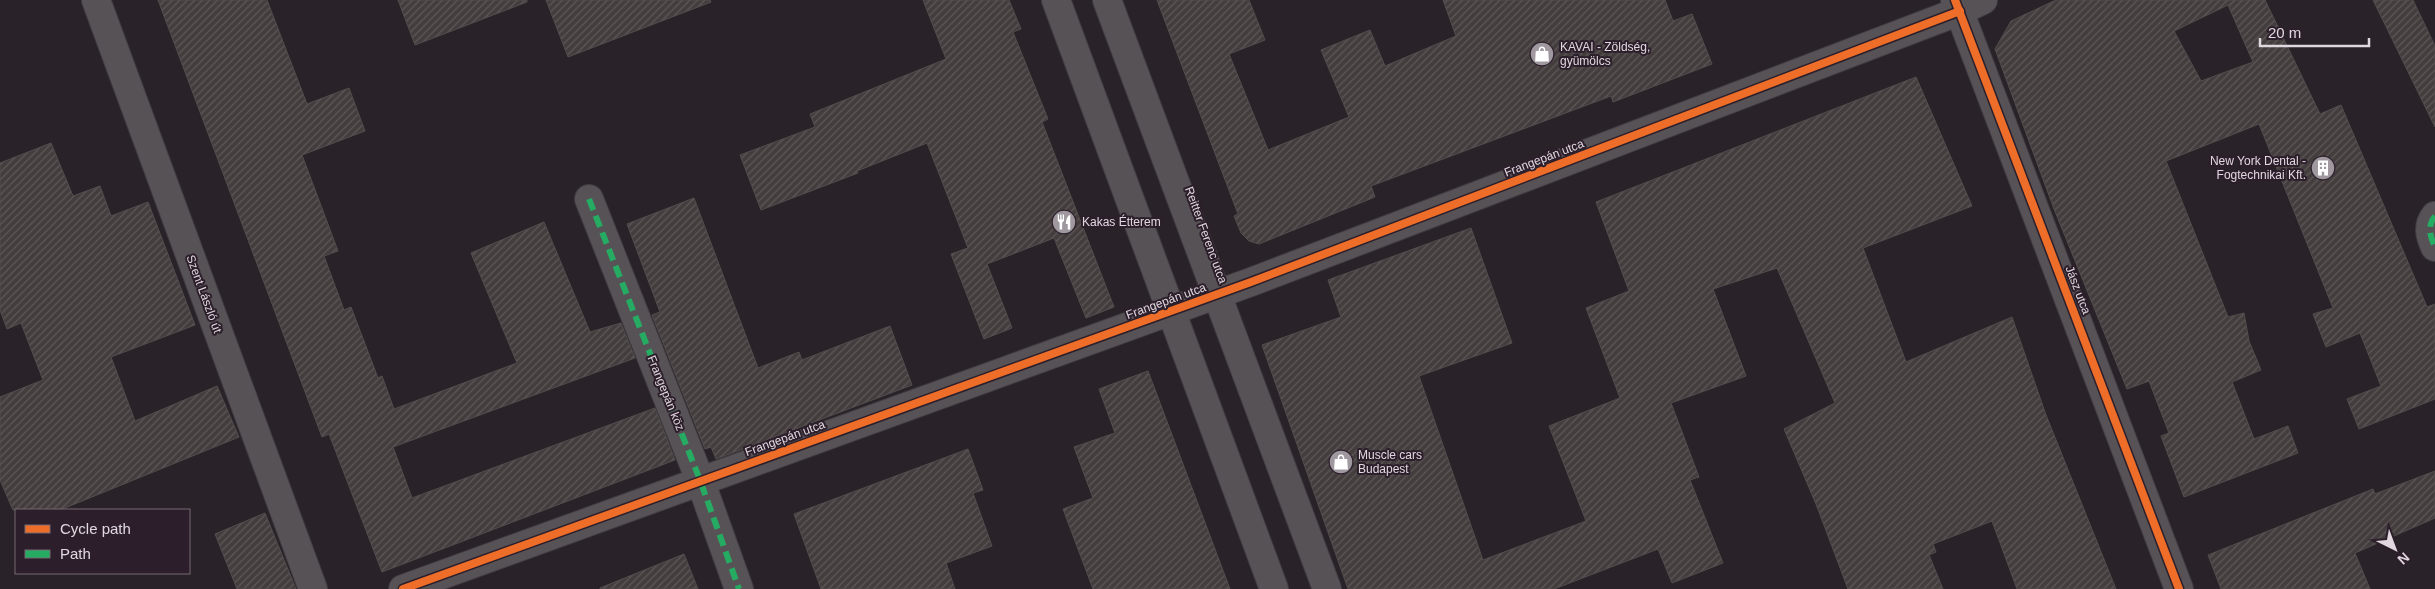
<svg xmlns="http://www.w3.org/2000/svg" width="2435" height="589" viewBox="0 0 2435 589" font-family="Arial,sans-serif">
	<defs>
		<pattern id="building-hatch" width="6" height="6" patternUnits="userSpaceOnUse" patternTransform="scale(1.25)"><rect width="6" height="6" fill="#433d3e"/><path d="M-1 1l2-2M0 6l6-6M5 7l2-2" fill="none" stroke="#5e5859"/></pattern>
	</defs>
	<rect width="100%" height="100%" fill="#292228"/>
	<!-- building -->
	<g fill="url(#building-hatch)" stroke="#534d4d" fill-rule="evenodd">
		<path d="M 158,0 L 267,0 L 307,104 L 349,88 L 365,131 L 302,155 L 338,251 L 324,256 L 344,310 L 351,307 L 378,378 L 382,376 L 394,409 L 517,363 L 471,253 L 544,222 L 590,332 L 621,323 L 635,358 L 393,447 L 412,498 L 655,408 L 675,460 L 382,572 L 329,434 L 322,437 Z"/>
		<path d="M 398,0 L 527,0 L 527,2 L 415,45 Z"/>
		<path d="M 546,0 L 710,0 L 711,2 L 568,57 Z"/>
		<path d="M 923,0 L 1009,0 L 1021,29 L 1013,32 L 1048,119 L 1042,122 L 1114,307 L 1086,318 L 1054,238 L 987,264 L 1012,328 L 984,339 L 951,254 L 968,248 L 927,143 L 857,171 L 858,173 L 761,210 L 740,155 L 815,127 L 810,114 L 946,59 Z"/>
		<path d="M 1157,0 L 1249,0 L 1265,40 L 1229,54 L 1268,150 L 1349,117 L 1321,50 L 1370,30 L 1385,66 L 1456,36 L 1443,0 L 1665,0 L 1673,21 L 1692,14 L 1712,64 L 1613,102 L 1611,96 L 1371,186 L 1375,197 L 1259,244 L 1249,241 L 1241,233 L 1234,216 L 1238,214 Z"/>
		<path d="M 2056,0 L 2265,0 L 2320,114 L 2341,105 L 2427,307 L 2435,304 L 2435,399 L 2359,429 L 2347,399 L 2381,386 L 2360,333 L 2326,347 L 2313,314 L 2333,308 L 2259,124 L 2166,161 L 2228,317 L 2244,313 L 2249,341 L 2261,370 L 2232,382 L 2254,439 L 2288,426 L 2298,453 L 2184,497 L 2161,436 L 2169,433 L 2149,381 L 2127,389 L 2054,209 L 1995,49 L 2011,21 ZM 2228,5 L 2253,62 L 2201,81 L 2174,31 Z"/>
		<path d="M 2373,0 L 2413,0 L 2435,46 L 2435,127 Z"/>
		<path d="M 1916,77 L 1972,206 L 1863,248 L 1906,362 L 2012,317 L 2046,415 L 2116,589 L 2017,589 L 1992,521 L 1933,544 L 1936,552 L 1929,555 L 1943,589 L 1848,589 L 1816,504 L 1784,429 L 1835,403 L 1777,268 L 1713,289 L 1746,376 L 1671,403 L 1699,477 L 1690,480 L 1723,563 L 1672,583 L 1658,549 L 1554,589 L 1348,589 L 1262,345 L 1341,317 L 1328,280 L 1471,228 L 1512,343 L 1419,376 L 1483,560 L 1586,521 L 1549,426 L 1620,398 L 1586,308 L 1629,291 L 1596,202 Z"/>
		<path d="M 51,143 L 73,196 L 100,186 L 111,216 L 148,202 L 195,325 L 111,357 L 135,421 L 217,386 L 239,437 L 60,510 L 13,510 L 0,480 L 0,397 L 43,380 L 21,323 L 7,329 L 0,310 L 0,163 Z"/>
		<path d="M 694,198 L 758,368 L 799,352 L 802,360 L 890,326 L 912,385 L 716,459 L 711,447 L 705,449 L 652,315 L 660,312 L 627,224 Z"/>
		<path d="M 1148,371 L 1183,464 L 1230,589 L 1093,589 L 1063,509 L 1093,498 L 1074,447 L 1115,433 L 1099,389 Z"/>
		<path d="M 968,449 L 983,490 L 973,493 L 992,546 L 946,563 L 955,589 L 821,589 L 794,514 Z"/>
		<path d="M 2435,471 L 2435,518 L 2355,553 L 2370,589 L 2221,589 L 2208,555 L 2373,489 L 2375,494 Z"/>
		<path d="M 265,513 L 296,589 L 237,589 L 215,534 Z"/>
		<path d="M 684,554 L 698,589 L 600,589 L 600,588 Z"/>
	</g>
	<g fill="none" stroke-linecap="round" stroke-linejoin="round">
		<!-- minor casing -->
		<g stroke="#423d42" stroke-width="30">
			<g id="minor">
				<path d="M 96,0 L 313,589"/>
				<path d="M 1056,0 L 1274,589"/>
				<path d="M 1107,0 L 1327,589"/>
				<path d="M 1955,0 L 2179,589"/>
				<path d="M 589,199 L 700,480 L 739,589"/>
				<path d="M 2435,216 C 2427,226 2430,236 2435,247"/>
				<path d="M 403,589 L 1251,282 L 1960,11 L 1983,0"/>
			</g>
		</g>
		<!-- minor -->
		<use href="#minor" stroke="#575256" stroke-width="28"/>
		<!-- quiet -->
		<g stroke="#26ab63" stroke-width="6" stroke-dasharray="12 6" stroke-linecap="butt">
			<path d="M 589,199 L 700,480 L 739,589"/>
			<path d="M 2435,216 C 2427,226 2430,236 2435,247"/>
		</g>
		<!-- cycleway casing -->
		<g stroke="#2c1f2b" stroke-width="11">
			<g id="cycleway">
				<path d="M 1955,0 L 2179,589"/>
				<path d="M 403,589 L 1251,282 L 1960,11"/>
			</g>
		</g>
		<!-- cycleway -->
		<use href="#cycleway" stroke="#ee6e29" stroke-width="8"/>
	</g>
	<!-- icons -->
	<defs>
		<g id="shop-disc" transform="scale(1.25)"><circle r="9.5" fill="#a0989f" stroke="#2c1f2b"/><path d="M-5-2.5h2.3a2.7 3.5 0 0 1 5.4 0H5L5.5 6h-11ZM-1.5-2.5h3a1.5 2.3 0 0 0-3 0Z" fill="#fff"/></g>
		<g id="building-disc" transform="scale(1.25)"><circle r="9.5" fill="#a0989f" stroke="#2c1f2b"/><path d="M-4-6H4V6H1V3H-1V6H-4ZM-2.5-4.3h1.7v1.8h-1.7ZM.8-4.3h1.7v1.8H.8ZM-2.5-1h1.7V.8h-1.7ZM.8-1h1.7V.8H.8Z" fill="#fff"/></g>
		<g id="restaurant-disc" transform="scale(1.25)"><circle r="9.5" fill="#a0989f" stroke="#2c1f2b"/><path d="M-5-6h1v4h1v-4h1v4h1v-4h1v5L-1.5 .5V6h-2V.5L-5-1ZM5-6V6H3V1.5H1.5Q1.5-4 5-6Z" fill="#fff"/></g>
	</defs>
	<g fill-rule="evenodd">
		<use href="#shop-disc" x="1542" y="54"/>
		<use href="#building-disc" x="2323" y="168"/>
		<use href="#restaurant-disc" x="1064" y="222"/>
		<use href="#shop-disc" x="1341" y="462"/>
	</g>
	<g text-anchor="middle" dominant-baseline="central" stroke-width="4" stroke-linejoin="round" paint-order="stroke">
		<!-- poi labels -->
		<g font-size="12" fill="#e0d7df" stroke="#2c1f2b" text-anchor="start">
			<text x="1560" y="47">KAVAI - Zöldség,<tspan x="1560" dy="14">gyümölcs</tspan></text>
			<text x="2306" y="161" text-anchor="end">New York Dental -<tspan x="2306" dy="14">Fogtechnikai Kft.</tspan></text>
			<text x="1082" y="222">Kakas Étterem</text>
			<text x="1358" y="455">Muscle cars<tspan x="1358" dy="14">Budapest</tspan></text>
		</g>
		<!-- street labels -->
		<g font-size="12" fill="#e0d7df" stroke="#2c1f2b">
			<text transform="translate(1544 158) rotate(-21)">Frangepán utca</text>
			<text transform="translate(1206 235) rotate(70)">Reitter Ferenc utca</text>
			<text transform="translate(2078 290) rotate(69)">Jász utca</text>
			<text transform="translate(204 294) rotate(70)">Szent László út</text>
			<text transform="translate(1166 301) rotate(-20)">Frangepán utca</text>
			<text transform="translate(666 393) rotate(68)">Frangepán köz</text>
			<text transform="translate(785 438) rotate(-20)">Frangepán utca</text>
		</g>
	</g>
	<!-- legend -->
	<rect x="15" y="509" width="175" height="65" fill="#2c1f2b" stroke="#746973"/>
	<rect x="25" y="525" width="25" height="8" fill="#ee6e29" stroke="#746973"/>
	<text x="60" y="534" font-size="15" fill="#e0d7df">Cycle path</text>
	<rect x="25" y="550" width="25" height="8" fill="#26ab63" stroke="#746973"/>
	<text x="60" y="559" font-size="15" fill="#e0d7df">Path</text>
	<!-- north arrow -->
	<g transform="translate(2395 549) rotate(138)" stroke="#2c1f2b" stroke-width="4" paint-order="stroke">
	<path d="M0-4L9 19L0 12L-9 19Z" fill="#e0d7df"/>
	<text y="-8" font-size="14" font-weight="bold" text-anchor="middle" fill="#e0d7df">N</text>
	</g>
	<!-- scale -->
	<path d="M2260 38v8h109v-8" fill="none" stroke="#e0d7df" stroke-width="2.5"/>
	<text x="2268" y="38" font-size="15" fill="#e0d7df" stroke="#2c1f2b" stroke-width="4" paint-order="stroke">20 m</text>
</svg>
